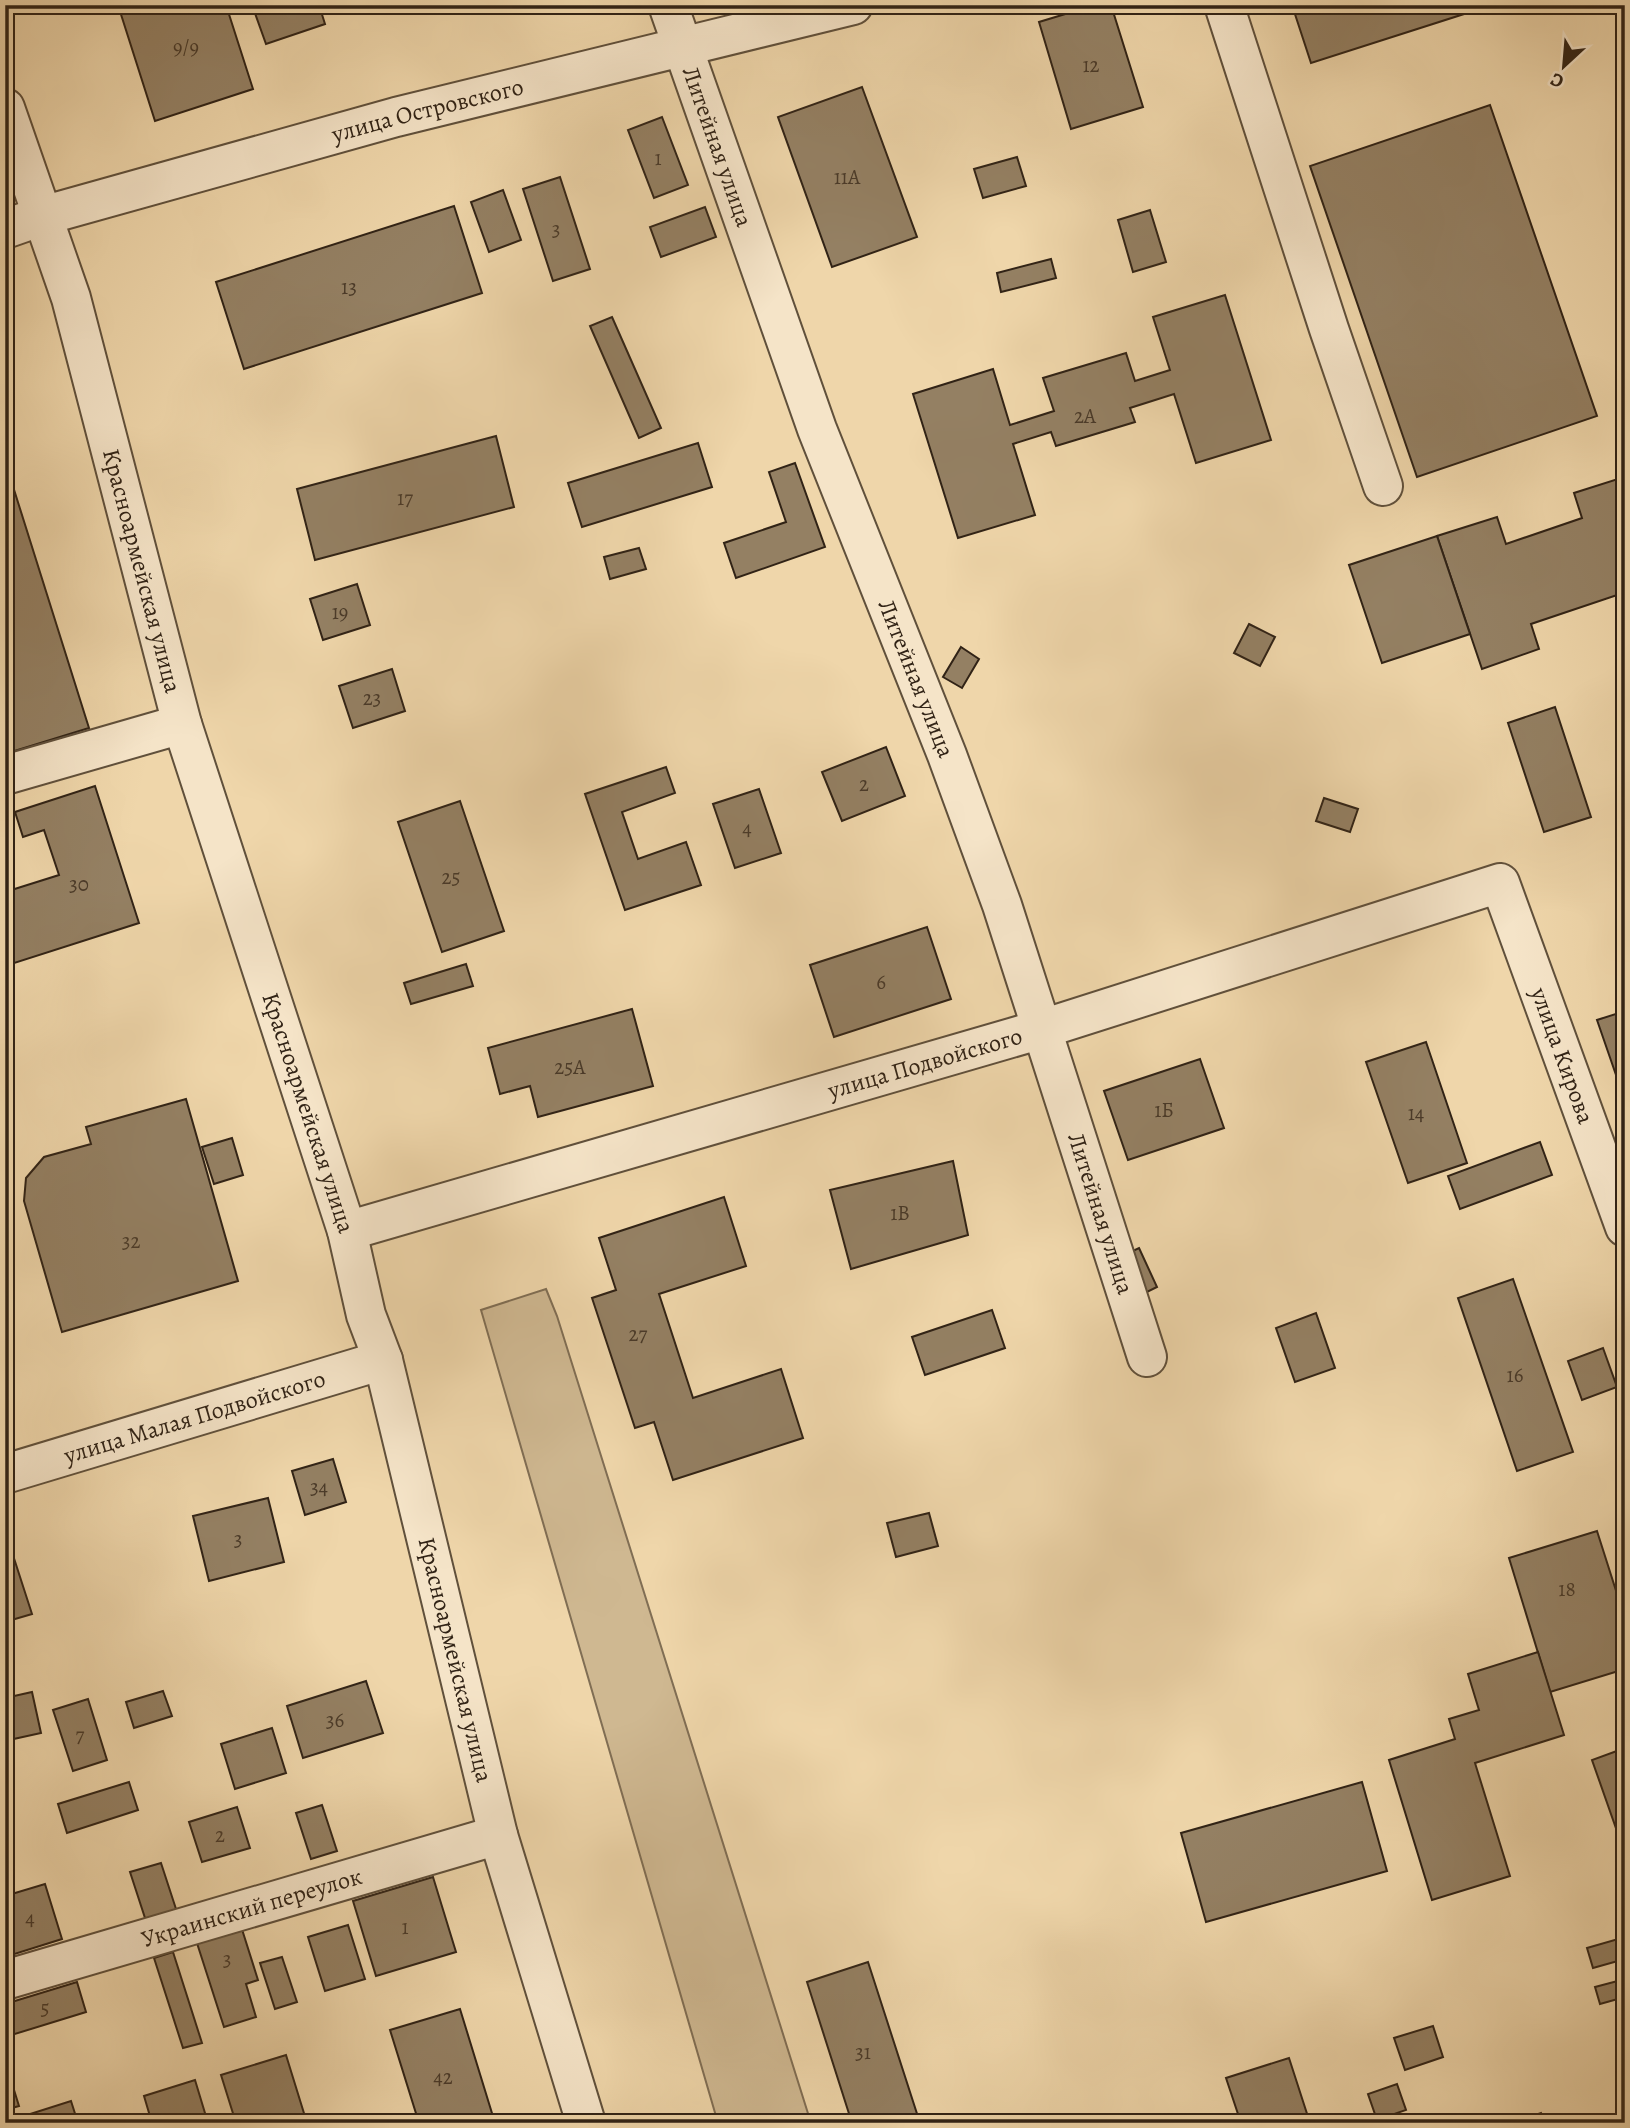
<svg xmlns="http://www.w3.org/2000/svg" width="1630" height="2128" viewBox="0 0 1630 2128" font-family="Alegreya,serif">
	<rect width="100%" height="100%" fill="#efd6aa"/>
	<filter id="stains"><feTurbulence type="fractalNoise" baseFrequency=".00286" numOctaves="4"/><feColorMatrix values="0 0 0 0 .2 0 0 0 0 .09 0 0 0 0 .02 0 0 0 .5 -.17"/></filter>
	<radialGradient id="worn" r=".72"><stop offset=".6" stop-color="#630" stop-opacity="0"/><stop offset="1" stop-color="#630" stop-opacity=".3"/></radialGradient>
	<!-- green -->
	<path fill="#cfb891" stroke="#806e54" stroke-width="2" d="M 546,1289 L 557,1316 L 811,2123 L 718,2123 L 481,1310 Z"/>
	<!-- building -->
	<g fill="#948063" stroke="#312316" stroke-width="2">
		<path d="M 118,5 L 226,5 L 253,89 L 155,121 Z"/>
		<path d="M 252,5 L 319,5 L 325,24 L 266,44 Z"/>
		<path d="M 1095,5 L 1111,5 L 1143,107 L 1071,129 L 1039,22 Z"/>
		<path d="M 1292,5 L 1461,5 L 1464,14 L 1311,63 Z"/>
		<path d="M 862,87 L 917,237 L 832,267 L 778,117 Z"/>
		<path d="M 1490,105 L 1597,416 L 1417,477 L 1310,166 Z"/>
		<path d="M 662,117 L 688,185 L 654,198 L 628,130 Z"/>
		<path d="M 1017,157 L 1026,186 L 983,198 L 974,169 Z"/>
		<path d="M 560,177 L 590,269 L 553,281 L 523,189 Z"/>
		<path d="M 503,190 L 521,240 L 489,252 L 471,202 Z"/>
		<path d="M 454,206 L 482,293 L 244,369 L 216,282 Z"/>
		<path d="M 705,207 L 716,237 L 661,257 L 650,227 Z"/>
		<path d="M 1150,210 L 1166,262 L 1133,272 L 1118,220 Z"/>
		<path d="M 1051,259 L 1056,278 L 1001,292 L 997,273 Z"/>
		<path d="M 1225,295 L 1271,440 L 1196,463 L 1174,394 L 1130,408 L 1135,422 L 1056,446 L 1051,432 L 1013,444 L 1035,515 L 958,538 L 913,394 L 993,369 L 1010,425 L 1054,411 L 1043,378 L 1126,353 L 1135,381 L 1170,370 L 1153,317 Z"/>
		<path d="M 612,317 L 661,428 L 639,438 L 590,326 Z"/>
		<path d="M 496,436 L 514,507 L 315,560 L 297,489 Z"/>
		<path d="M 698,443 L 712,487 L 582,527 L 568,483 Z"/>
		<path d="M 5,461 L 89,728 L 8,753 L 5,743 Z"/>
		<path d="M 795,463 L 825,547 L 736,578 L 724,543 L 786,522 L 769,472 Z"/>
		<path d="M 1624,477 L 1625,599 L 1623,593 L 1531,624 L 1539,649 L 1482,669 L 1437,536 L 1497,517 L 1506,544 L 1582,518 L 1574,493 Z"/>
		<path d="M 1437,536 L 1470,634 L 1382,663 L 1349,565 Z"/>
		<path d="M 639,548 L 646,569 L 610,579 L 604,557 Z"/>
		<path d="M 357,584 L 370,625 L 323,640 L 310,599 Z"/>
		<path d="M 1249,624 L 1275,637 L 1260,666 L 1234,653 Z"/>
		<path d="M 961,647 L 979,659 L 962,688 L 943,677 Z"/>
		<path d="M 392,669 L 405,711 L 353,728 L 339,686 Z"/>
		<path d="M 1555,707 L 1591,817 L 1544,832 L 1508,723 Z"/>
		<path d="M 886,747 L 905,796 L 842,821 L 822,772 Z"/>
		<path d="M 666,767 L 675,793 L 622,812 L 638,859 L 686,842 L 701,885 L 625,910 L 585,794 Z"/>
		<path d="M 95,786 L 139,923 L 5,966 L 5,892 L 59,875 L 44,830 L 23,837 L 15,812 Z"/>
		<path d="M 759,789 L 781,853 L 735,868 L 713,804 Z"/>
		<path d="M 1324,798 L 1358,809 L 1350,832 L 1316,821 Z"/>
		<path d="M 460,801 L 504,931 L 442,952 L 398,822 Z"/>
		<path d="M 927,927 L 951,999 L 834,1037 L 810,965 Z"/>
		<path d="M 466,964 L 473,986 L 411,1004 L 404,983 Z"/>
		<path d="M 632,1009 L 653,1086 L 538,1117 L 530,1086 L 500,1094 L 488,1048 Z"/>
		<path d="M 1625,1011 L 1625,1101 L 1597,1020 Z"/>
		<path d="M 1426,1042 L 1467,1163 L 1408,1183 L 1366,1062 Z"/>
		<path d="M 1200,1059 L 1224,1128 L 1128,1160 L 1104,1091 Z"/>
		<path d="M 186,1099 L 238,1281 L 62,1332 L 24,1201 L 26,1178 L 44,1157 L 91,1144 L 86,1127 Z"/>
		<path d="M 232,1138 L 243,1175 L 214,1184 L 202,1147 Z"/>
		<path d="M 1540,1142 L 1552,1175 L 1460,1209 L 1448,1176 Z"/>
		<path d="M 953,1161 L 968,1235 L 851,1269 L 830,1190 Z"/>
		<path d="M 724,1197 L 746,1266 L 659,1294 L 693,1398 L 781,1369 L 803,1438 L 673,1480 L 654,1422 L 635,1428 L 592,1298 L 616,1290 L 599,1238 Z"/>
		<path d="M 1139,1248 L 1157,1287 L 1141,1295 L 1122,1256 Z"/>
		<path d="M 1513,1279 L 1573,1452 L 1517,1471 L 1458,1298 Z"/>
		<path d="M 992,1310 L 1005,1348 L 925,1375 L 912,1337 Z"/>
		<path d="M 1316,1313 L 1335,1368 L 1295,1382 L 1276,1328 Z"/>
		<path d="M 1603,1348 L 1617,1387 L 1582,1400 L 1568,1361 Z"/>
		<path d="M 333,1459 L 346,1502 L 305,1515 L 292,1471 Z"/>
		<path d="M 268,1498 L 284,1562 L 209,1581 L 193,1516 Z"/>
		<path d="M 929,1513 L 938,1546 L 896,1557 L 887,1523 Z"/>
		<path d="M 1597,1531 L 1625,1619 L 1625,1669 L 1550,1692 L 1509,1558 Z"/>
		<path d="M 11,1549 L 32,1614 L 5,1622 L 5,1550 Z"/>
		<path d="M 1538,1652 L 1564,1735 L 1475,1763 L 1510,1876 L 1432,1900 L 1389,1760 L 1455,1739 L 1449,1719 L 1479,1710 L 1468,1674 Z"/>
		<path d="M 366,1681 L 383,1733 L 303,1758 L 287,1706 Z"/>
		<path d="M 163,1691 L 172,1716 L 134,1728 L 126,1702 Z"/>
		<path d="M 32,1692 L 41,1733 L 9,1740 L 5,1722 L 5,1698 Z"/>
		<path d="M 88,1699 L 107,1760 L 73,1771 L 53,1710 Z"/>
		<path d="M 272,1728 L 286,1773 L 235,1789 L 221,1744 Z"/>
		<path d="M 1625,1748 L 1625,1854 L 1592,1760 Z"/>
		<path d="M 129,1782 L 138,1810 L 67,1833 L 58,1804 Z"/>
		<path d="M 1362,1782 L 1387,1871 L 1206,1922 L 1181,1833 Z"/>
		<path d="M 322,1805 L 337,1851 L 311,1859 L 296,1813 Z"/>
		<path d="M 237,1807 L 250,1848 L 202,1862 L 189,1822 Z"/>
		<path d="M 161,1863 L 177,1912 L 146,1921 L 130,1872 Z"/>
		<path d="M 433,1877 L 456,1952 L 376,1976 L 353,1901 Z"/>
		<path d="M 45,1884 L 62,1939 L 5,1957 L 5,1896 Z"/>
		<path d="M 240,1923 L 258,1980 L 246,1984 L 256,2017 L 224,2027 L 195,1937 Z"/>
		<path d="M 348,1925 L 365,1979 L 325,1991 L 308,1937 Z"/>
		<path d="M 1625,1937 L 1625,1959 L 1593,1968 L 1587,1948 Z"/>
		<path d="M 173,1952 L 202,2043 L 183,2048 L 154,1958 Z"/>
		<path d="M 282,1957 L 297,2002 L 275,2009 L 260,1963 Z"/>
		<path d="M 868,1962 L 920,2123 L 852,2123 L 807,1982 Z"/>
		<path d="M 1625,1979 L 1625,1997 L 1600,2004 L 1595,1987 Z"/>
		<path d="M 77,1982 L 86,2012 L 5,2037 L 5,2004 Z"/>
		<path d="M 460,2009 L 495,2123 L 419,2123 L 390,2030 Z"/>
		<path d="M 1433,2026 L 1443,2057 L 1405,2070 L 1394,2038 Z"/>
		<path d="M 286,2055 L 307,2123 L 236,2123 L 221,2075 Z"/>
		<path d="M 1289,2058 L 1310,2123 L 1241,2123 L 1226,2078 Z"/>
		<path d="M 5,2061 L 19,2106 L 5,2110 Z"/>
		<path d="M 195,2080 L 208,2123 L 152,2123 L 144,2096 Z"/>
		<path d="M 1397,2084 L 1406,2110 L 1377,2120 L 1368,2094 Z"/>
		<path d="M 71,2101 L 78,2123 L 5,2123 L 5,2122 Z"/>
		<path d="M 1541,2113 L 1544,2123 L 1512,2123 Z"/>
	</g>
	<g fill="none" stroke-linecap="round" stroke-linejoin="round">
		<!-- minor casing -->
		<g stroke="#60503b" stroke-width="42">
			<g id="minor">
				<path id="s1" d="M 668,5 L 817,429 L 947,755 L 1002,905 L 1147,1357"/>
				<path d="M 1224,5 L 1329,329 L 1383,486"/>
				<path id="s2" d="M 5,108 L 71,298 L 182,724 L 347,1231 L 366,1315 L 383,1360 L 498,1835 L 586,2123"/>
				<path id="s3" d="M 5,229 L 42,216 L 396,117 L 853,5"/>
				<path d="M 5,775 L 182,724"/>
				<path id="s4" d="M 347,1231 L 1042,1029 L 1500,883 L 1625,1227"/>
				<path id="s5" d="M 5,1474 L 383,1360"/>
				<path id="s6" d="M 5,1980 L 498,1835"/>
			</g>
		</g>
		<!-- minor -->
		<use href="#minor" stroke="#f5e4c8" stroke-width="38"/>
	</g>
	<g text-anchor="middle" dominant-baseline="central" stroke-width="7" stroke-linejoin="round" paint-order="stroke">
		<!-- number labels -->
		<g font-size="21" fill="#4a3a29">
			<text x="186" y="47">9/9</text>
			<text x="1091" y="65">12</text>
			<text x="658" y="158">1</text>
			<text x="847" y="177">11А</text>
			<text x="556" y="229">3</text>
			<text x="349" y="287">13</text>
			<text x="1085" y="416">2А</text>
			<text x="405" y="498">17</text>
			<text x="340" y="612">19</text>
			<text x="372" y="698">23</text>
			<text x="864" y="784">2</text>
			<text x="747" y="828">4</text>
			<text x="451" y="877">25</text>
			<text x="79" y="884">30</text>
			<text x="881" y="982">6</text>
			<text x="570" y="1067">25А</text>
			<text x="1164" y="1110">1Б</text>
			<text x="1416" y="1113">14</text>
			<text x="900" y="1213">1В</text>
			<text x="131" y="1241">32</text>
			<text x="638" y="1334">27</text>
			<text x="1515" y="1375">16</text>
			<text x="319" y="1487">34</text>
			<text x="238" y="1539">3</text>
			<text x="1567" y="1589">18</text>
			<text x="335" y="1720">36</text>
			<text x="80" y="1735">7</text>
			<text x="220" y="1835">2</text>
			<text x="30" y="1918">4</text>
			<text x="405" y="1927">1</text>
			<text x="227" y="1959">3</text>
			<text x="45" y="2008">5</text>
			<text x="863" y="2052">31</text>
			<text x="443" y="2077">42</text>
		</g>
		<!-- street labels -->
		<g font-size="24" fill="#312316" stroke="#f5e4c8">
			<text stroke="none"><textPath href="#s3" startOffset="439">улица Островского</textPath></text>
			<text stroke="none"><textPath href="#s1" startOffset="150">Литейная улица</textPath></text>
			<text stroke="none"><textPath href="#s2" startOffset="483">Красноармейская улица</textPath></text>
			<text stroke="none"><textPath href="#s1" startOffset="718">Литейная улица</textPath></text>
			<text stroke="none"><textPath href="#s4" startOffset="1388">улица Кирова</textPath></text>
			<text stroke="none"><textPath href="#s4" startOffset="602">улица Подвойского</textPath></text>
			<text stroke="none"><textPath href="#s2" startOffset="1050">Красноармейская улица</textPath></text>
			<text stroke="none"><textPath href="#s1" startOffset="1284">Литейная улица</textPath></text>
			<text stroke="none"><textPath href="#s5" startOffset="198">улица Малая Подвойского</textPath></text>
			<text stroke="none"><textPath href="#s2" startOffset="1617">Красноармейская улица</textPath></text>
			<text stroke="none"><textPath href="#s6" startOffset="257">Украинский переулок</textPath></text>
		</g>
	</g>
	<!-- margin -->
	<rect width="1630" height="2128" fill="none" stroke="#efd6aa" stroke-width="28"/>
	<rect x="7" y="7" width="1616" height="2114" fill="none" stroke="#312316" stroke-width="3.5"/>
	<rect x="14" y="14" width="1602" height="2100" fill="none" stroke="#312316" stroke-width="2"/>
	<!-- north arrow -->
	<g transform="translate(1564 66) rotate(206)" stroke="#f5e4c8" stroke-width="5" paint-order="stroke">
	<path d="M0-5L12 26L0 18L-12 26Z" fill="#312316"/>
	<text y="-10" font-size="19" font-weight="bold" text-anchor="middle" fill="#312316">С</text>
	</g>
	<rect width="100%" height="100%" filter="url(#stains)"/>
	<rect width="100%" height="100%" fill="url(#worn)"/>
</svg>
